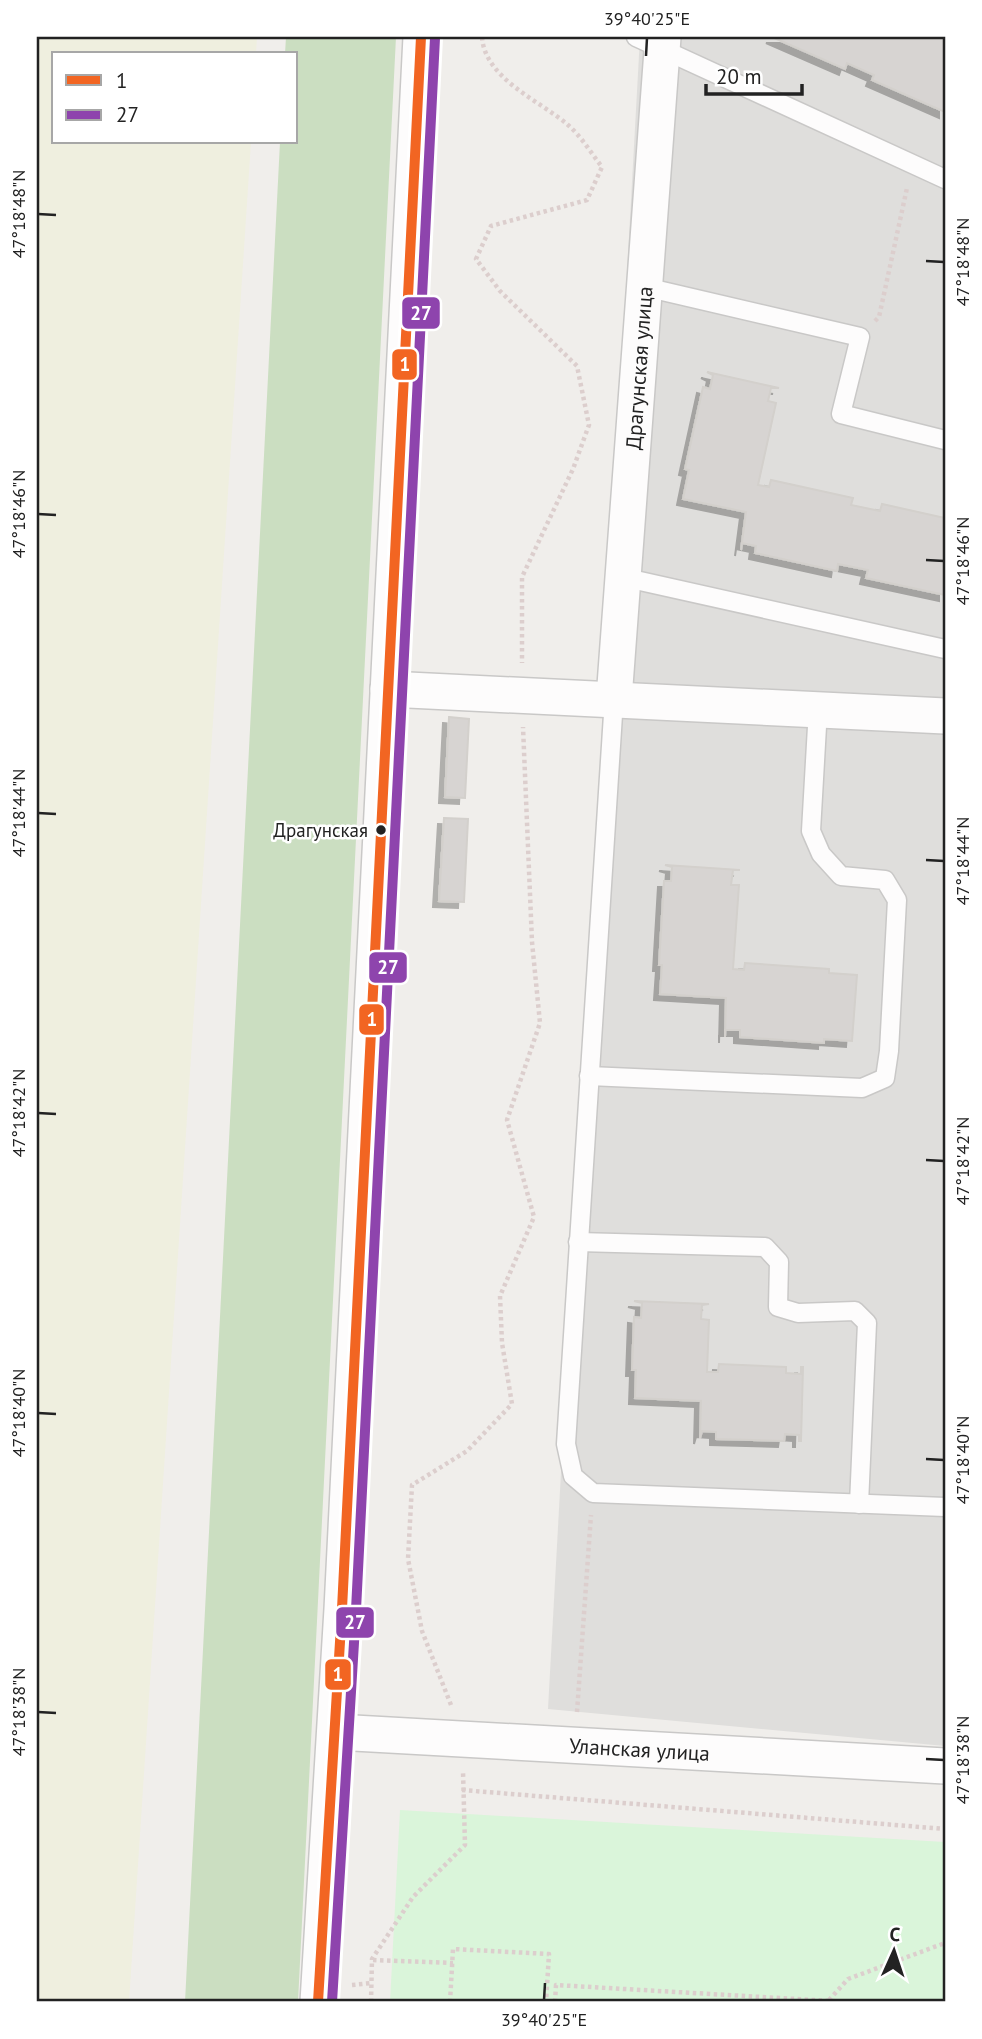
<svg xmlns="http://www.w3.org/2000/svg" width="982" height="2039" viewBox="0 0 982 2039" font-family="'PT Sans',sans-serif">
	<defs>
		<filter id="shadow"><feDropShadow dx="-6" dy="6" stdDeviation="0" flood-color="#0004"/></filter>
	</defs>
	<rect width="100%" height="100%" fill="#f0eeeb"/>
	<!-- residential -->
	<path fill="#dfdedc" d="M 640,37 L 945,37 L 945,1746 L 548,1709 Z"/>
	<!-- farmland -->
	<path fill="#efefdf" d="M 37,37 L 257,37 L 256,54 L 54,54 L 54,142 L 251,142 L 129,2002 L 37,2002 Z"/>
	<!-- forest -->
	<path fill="#cbdec1" d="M 286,37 L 396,37 L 298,2002 L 185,2002 L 280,142 L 296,142 L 296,54 L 285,54 Z"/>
	<!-- park -->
	<path fill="#daf5da" d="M 400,1810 L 945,1842 L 945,2002 L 390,2002 Z"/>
	<!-- building -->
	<g fill="#d7d4d2" stroke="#d3d0cc" stroke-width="2" filter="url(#shadow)">
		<path d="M 772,37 L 945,37 L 945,112 L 872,80 L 874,75 L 847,63 L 845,69 Z"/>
		<path d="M 707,372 L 779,388 L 771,388 L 768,401 L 776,403 L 758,485 L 769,487 L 771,480 L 853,498 L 851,505 L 880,511 L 882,504 L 945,518 L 945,595 L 866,578 L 868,570 L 838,564 L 837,571 L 755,553 L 756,546 L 742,543 L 741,550 L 746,512 L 683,499 L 689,470 L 685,469 L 703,387 L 710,389 L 713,375 Z"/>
		<path d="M 449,717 L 469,719 L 465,798 L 445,797 Z"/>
		<path d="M 444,818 L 468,819 L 464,902 L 439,901 Z"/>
		<path d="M 665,865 L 740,870 L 733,870 L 731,885 L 739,885 L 733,969 L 744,970 L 745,963 L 829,969 L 829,973 L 857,975 L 852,1041 L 824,1039 L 824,1043 L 740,1037 L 740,1030 L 725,1030 L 725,1037 L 726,998 L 660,994 L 662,965 L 659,965 L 664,881 L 671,881 L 672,867 Z"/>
		<path d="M 634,1301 L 709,1304 L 702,1305 L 701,1319 L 709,1320 L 707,1372 L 718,1372 L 719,1364 L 786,1367 L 786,1373 L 801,1374 L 801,1367 L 803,1367 L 801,1441 L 799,1441 L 799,1435 L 785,1434 L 784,1441 L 716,1439 L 716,1432 L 702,1431 L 700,1438 L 701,1401 L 635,1398 L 636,1370 L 632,1370 L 634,1317 L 641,1318 L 642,1303 Z"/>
	</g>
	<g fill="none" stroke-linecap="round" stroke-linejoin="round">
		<!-- service casing -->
		<g stroke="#c9c8c7" stroke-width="21">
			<g id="service">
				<path d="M 636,37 L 945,179"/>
				<path d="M 645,287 L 860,337 L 841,414 L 945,440"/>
				<path d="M 622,577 L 945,649"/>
				<path d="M 614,699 L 566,1444 L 573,1476 L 593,1493 L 945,1507"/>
				<path d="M 589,1076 L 862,1088 L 885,1078 L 889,1051 L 897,900 L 885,880 L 841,876 L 821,854 L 811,831 L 818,709"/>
				<path d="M 578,1242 L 765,1247 L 779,1262 L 778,1307 L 798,1313 L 855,1311 L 867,1323 L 859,1504"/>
			</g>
		</g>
		<!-- minor casing -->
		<g stroke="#c9c8c7" stroke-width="38">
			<g id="minor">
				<path d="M 388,689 L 945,716"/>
				<path id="s1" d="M 614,699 L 663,37"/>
				<path id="s2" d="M 336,1732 L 945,1766"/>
				<path d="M 318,2002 L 342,1609 L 421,37"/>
			</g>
		</g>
		<!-- path -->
		<g stroke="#dccecd" stroke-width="4.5" stroke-dasharray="3.5 3.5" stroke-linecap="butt">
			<path d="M 482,37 C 485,79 539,100 568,125 C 581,136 591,153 602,167 L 587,200 L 491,226 L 476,259 L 500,291 L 577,366 L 589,425 L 573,469 L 522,577 L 522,663"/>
			<path d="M 875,321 L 879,317 L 907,188"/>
			<path d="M 451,1705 L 422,1631 L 408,1559 L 412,1485 L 467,1451 L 512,1404 L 502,1343 L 500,1296 L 534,1217 L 507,1120 L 540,1023 L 532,942 L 523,727"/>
			<path d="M 577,1712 L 591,1515"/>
			<path d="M 462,1790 L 945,1829"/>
			<path d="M 373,1960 L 453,1963"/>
			<path d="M 352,1985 L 372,1983"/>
			<path d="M 829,2000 L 848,1979 L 945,1943"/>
			<path d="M 371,2002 L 372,1959 L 413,1897 L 465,1845 L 463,1771"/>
			<path d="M 450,2002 L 453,1949 L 549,1954 L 546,2002"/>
			<path d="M 555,2002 L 556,1985 L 848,2002"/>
		</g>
		<!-- service -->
		<use href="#service" stroke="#fdfcfc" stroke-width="18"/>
		<!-- minor -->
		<use href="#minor" stroke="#fdfcfc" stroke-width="35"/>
		<!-- bus-1 casing -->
		<g stroke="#fff" stroke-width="16">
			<path id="bus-1" d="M 318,2002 L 342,1609 L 421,37"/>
		</g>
		<!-- bus-2 casing -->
		<g stroke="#fff" stroke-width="16">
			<path id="bus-2" d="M 332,2002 L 356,1610 L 435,38"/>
		</g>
		<!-- bus-1 -->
		<use href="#bus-1" stroke="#f26522" stroke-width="10"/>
		<!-- bus-2 -->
		<use href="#bus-2" stroke="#8e44ad" stroke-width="10"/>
	</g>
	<!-- ticks -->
	<path fill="none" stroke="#222" stroke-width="2.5" d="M 646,56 L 647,38M 38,214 L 56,215M 926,261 L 944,262M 38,514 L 56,515M 926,560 L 944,561M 38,813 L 56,814M 926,860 L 944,861M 38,1113 L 56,1114M 926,1160 L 944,1161M 38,1413 L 56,1414M 926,1459 L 944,1460M 38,1712 L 56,1713M 926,1759 L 944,1760M 544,2000 L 545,1983"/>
	<!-- markers -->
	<circle fill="#222" stroke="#fff" stroke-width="2.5" cx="381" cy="830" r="6"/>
	<g text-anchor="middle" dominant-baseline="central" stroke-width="5" stroke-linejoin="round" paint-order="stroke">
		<!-- bus labels -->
		<g font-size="19" fill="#222" stroke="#fff" text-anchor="end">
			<text x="368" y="830">Драгунская</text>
		</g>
		<!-- street labels -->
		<g font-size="21" fill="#222" stroke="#fff">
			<text stroke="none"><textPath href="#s1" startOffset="332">Драгунская улица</textPath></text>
			<text stroke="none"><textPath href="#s2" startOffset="304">Уланская улица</textPath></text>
		</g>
	</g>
	<g stroke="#fff" stroke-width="2.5">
		<rect x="401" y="296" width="40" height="34" rx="7" fill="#8e44ad"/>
		<rect x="391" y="348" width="27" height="33" rx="7" fill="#f26522"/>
		<rect x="368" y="951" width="40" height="33" rx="7" fill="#8e44ad"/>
		<rect x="358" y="1003" width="27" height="33" rx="7" fill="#f26522"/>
		<rect x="335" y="1606" width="40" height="33" rx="7" fill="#8e44ad"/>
		<rect x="324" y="1658" width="28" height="33" rx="7" fill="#f26522"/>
	</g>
	<g font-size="19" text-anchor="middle" font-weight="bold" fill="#fff">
		<text x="421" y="320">27</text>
		<text x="405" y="371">1</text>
		<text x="388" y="974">27</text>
		<text x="372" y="1026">1</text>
		<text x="355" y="1629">27</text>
		<text x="338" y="1681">1</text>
	</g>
	<!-- border -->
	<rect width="982" height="2039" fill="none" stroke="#ffffff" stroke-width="77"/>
	<!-- legend -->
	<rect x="52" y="52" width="245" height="91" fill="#ffffff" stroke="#a7a7a7" stroke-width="2"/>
	<rect x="66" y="75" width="35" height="10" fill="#f26522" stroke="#a7a7a7" stroke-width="2"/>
	<text x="116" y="88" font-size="21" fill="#222222">1</text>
	<rect x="66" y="110" width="35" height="10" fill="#8e44ad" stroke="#a7a7a7" stroke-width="2"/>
	<text x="116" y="122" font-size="21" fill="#222222">27</text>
	<!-- north arrow -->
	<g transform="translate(894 1951) rotate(3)" stroke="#ffffff" stroke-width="5" paint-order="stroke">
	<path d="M0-5L12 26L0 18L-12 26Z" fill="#222222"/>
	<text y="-10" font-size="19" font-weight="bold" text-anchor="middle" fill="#222222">С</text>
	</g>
	<!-- scale -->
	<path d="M706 84v10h96v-10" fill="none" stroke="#222222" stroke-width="3.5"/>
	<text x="716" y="84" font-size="21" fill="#222222" stroke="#ffffff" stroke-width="5" paint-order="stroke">20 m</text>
	<rect x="38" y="38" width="906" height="1962" fill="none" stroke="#222" stroke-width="2.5"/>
	<g font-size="18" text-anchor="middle" fill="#222">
		<text x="647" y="25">39°40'25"E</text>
		<text transform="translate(19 214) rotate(-90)" y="6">47°18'48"N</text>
		<text transform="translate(963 262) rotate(-90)" y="6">47°18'48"N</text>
		<text transform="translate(19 514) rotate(-90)" y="6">47°18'46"N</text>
		<text transform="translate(963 561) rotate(-90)" y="6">47°18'46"N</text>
		<text transform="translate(19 813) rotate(-90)" y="6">47°18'44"N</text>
		<text transform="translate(963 861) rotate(-90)" y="6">47°18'44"N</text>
		<text transform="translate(19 1113) rotate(-90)" y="6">47°18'42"N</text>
		<text transform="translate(963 1161) rotate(-90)" y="6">47°18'42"N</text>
		<text transform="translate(19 1413) rotate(-90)" y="6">47°18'40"N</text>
		<text transform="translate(963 1460) rotate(-90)" y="6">47°18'40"N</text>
		<text transform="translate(19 1712) rotate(-90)" y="6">47°18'38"N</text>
		<text transform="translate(963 1760) rotate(-90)" y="6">47°18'38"N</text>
		<text x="544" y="2026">39°40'25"E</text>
	</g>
</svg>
